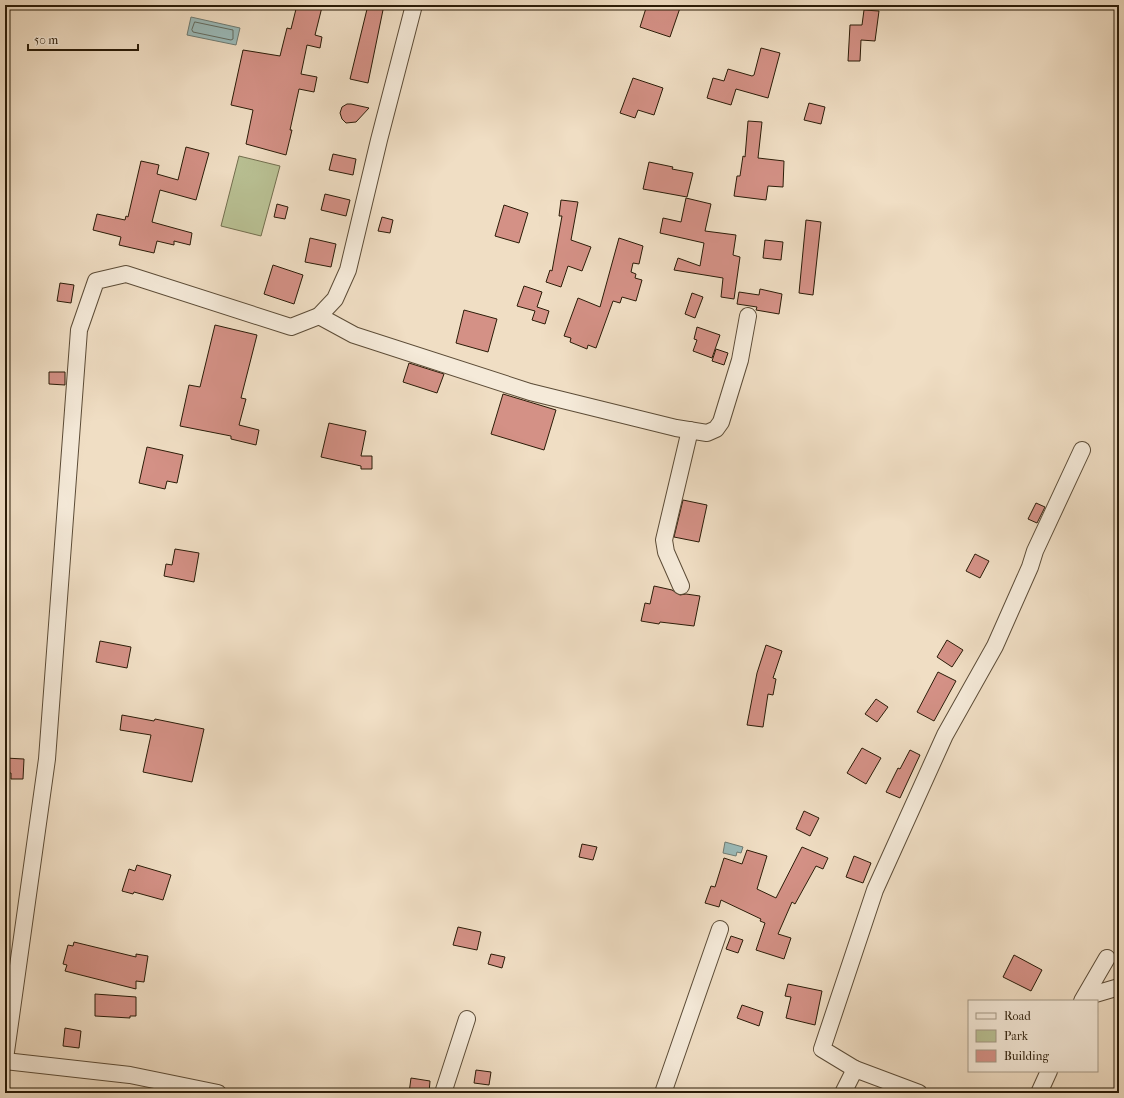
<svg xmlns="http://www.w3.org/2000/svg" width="1124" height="1098" viewBox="0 0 1124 1098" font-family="'IM FELL French Canon',serif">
	<rect width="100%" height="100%" fill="#f0dec4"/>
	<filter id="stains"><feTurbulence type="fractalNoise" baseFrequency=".005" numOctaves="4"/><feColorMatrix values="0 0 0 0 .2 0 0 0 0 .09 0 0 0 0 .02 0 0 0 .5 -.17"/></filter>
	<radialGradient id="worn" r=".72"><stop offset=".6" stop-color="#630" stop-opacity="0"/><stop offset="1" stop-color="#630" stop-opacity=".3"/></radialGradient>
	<!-- green -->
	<path fill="#b9c194" stroke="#726e4e" d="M 239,156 L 280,166 L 261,236 L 221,226 Z"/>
	<!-- water -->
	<g fill="#9bbbba" stroke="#6e7b73">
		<path d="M 191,17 L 240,28 L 236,45 L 187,35 Z"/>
		<path d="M 725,842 L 743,847 L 741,853 L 737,852 L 736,856 L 723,853 Z"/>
	</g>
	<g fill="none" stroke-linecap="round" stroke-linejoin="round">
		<!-- shore -->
		<path stroke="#636c61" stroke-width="1" d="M 195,22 L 233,30 L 233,39 L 231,40 L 193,32 L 192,30 Z"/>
	</g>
	<!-- building -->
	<g fill="#d49186" stroke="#2b1c08">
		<path d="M 297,5 L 322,7 L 315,35 L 322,37 L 320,48 L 307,45 L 301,74 L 317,77 L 314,92 L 299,89 L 290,130 L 292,130 L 286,155 L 246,144 L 253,110 L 231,105 L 243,50 L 280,56 L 287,28 L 291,29 Z"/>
		<path d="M 368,5 L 384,5 L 368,83 L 350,79 Z"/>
		<path d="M 647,5 L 681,5 L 670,37 L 640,27 Z"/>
		<path d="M 864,10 L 879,11 L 875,41 L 861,40 L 860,61 L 848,61 L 850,25 L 862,25 Z"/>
		<path d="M 761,48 L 780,53 L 768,98 L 736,89 L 731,105 L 707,98 L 713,78 L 724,81 L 728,69 L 752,76 L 754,75 Z"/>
		<path d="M 633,78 L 663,88 L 654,115 L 638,110 L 635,118 L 620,113 Z"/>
		<path d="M 809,103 L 825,107 L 821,124 L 804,120 Z"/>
		<path d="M 347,104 L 351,104 L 369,108 L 356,122 L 346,123 L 342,119 L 340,113 L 342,107 Z"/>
		<path d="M 748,121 L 762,122 L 758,158 L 784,161 L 783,187 L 768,186 L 766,200 L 734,196 L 737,176 L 740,176 L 743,156 L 745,157 Z"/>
		<path d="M 186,147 L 209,153 L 196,200 L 160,190 L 152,222 L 192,233 L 190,245 L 174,241 L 174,245 L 157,241 L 154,253 L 119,245 L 121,237 L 93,230 L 97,214 L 125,220 L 126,216 L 128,217 L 141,161 L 159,165 L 157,174 L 178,180 Z"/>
		<path d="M 333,154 L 356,159 L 353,175 L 329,170 Z"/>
		<path d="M 649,162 L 673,167 L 672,169 L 693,173 L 687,197 L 643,189 Z"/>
		<path d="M 325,194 L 350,200 L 346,216 L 321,210 Z"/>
		<path d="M 686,198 L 711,204 L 705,231 L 736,235 L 733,255 L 740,257 L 734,299 L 721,297 L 723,278 L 674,270 L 678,258 L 700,266 L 704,243 L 660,233 L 663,218 L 681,222 Z"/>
		<path d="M 561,200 L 578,202 L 571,240 L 591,247 L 582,271 L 568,266 L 561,287 L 546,282 L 550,270 L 552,271 L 562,216 L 559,216 Z"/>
		<path d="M 277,204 L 288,207 L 285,219 L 274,217 Z"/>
		<path d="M 504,205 L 528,213 L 519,243 L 495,236 Z"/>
		<path d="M 382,217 L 393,220 L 390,233 L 378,231 Z"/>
		<path d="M 806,220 L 821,222 L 813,295 L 799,293 Z"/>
		<path d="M 310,238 L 336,244 L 331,267 L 305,262 Z"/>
		<path d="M 619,238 L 643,246 L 639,264 L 633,263 L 631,272 L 636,274 L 635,278 L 642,280 L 636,301 L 622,297 L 620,303 L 613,301 L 596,348 L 588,345 L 587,349 L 570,342 L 571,338 L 564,336 L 578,298 L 600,307 Z"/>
		<path d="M 765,240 L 783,242 L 781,260 L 763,258 Z"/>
		<path d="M 273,265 L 303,275 L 294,304 L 264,294 Z"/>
		<path d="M 60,283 L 74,285 L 71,303 L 57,301 Z"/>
		<path d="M 524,286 L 542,292 L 537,307 L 549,311 L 545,324 L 532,320 L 535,311 L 517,306 Z"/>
		<path d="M 760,289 L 782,294 L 779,314 L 756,310 L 757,307 L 737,304 L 739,292 L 759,295 Z"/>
		<path d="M 692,293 L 703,297 L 695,318 L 685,314 Z"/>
		<path d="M 464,310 L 497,319 L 488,352 L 456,343 Z"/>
		<path d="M 215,325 L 257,335 L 241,398 L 246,399 L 239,425 L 259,430 L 256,445 L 231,439 L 231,436 L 180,426 L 189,385 L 200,387 Z"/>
		<path d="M 697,327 L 720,335 L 712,358 L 693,351 L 697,340 L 694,339 Z"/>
		<path d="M 716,349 L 728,353 L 724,365 L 712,361 Z"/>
		<path d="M 409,363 L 444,374 L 437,393 L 403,382 Z"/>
		<path d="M 49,372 L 65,372 L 65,385 L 49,384 Z"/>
		<path d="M 503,394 L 556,410 L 544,450 L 491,434 Z"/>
		<path d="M 329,423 L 366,431 L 361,456 L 372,456 L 372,469 L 361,469 L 361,466 L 321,457 Z"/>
		<path d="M 147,447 L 183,455 L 177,483 L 167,481 L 165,489 L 139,483 Z"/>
		<path d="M 683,500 L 707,505 L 699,542 L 674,537 Z"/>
		<path d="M 1036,503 L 1045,507 L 1037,523 L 1028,519 Z"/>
		<path d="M 175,549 L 199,553 L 194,582 L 164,576 L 166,564 L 172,565 Z"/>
		<path d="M 975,554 L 989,561 L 980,578 L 966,571 Z"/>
		<path d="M 654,586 L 672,590 L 680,595 L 686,594 L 700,596 L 694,626 L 660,622 L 659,624 L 641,621 L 645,603 L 650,604 Z"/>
		<path d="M 947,640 L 963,650 L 952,667 L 937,657 Z"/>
		<path d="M 100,641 L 131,647 L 127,668 L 96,662 Z"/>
		<path d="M 766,645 L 782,651 L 773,678 L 776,679 L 773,695 L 768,694 L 763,727 L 747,725 L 757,673 Z"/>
		<path d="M 938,672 L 956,681 L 934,721 L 917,712 Z"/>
		<path d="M 876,699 L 888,707 L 877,722 L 865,714 Z"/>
		<path d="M 122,715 L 154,721 L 155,719 L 204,729 L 192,782 L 143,772 L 151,735 L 120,730 Z"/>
		<path d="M 862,748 L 881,758 L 866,784 L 847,773 Z"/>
		<path d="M 910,750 L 920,755 L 900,798 L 886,792 L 898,768 L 900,769 Z"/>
		<path d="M 5,758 L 24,759 L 23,779 L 11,779 L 11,773 L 5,773 Z"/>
		<path d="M 804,811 L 819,818 L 810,836 L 796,829 Z"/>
		<path d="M 582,844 L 597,847 L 593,860 L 579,857 Z"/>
		<path d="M 802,847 L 828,858 L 823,869 L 816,866 L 795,904 L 792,902 L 778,934 L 791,938 L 784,959 L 756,950 L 765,923 L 760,921 L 761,919 L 721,900 L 719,907 L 705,903 L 711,886 L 715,887 L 724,858 L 742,864 L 747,850 L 767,856 L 757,889 L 776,898 Z"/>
		<path d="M 854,856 L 871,863 L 863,883 L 846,877 Z"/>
		<path d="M 137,865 L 171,875 L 163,900 L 134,892 L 133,894 L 122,891 L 129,869 L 135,871 Z"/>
		<path d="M 458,927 L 481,932 L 477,950 L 453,945 Z"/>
		<path d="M 731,936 L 743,940 L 738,953 L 726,949 Z"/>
		<path d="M 74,942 L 136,957 L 136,954 L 148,956 L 144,982 L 136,981 L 136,989 L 65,971 L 67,965 L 63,964 L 68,945 L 73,946 Z"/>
		<path d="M 491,954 L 505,957 L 502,968 L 488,964 Z"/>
		<path d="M 1014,955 L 1042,970 L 1031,991 L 1003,977 Z"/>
		<path d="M 788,984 L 822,991 L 815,1025 L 786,1018 L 791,997 L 785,996 Z"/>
		<path d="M 95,994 L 136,997 L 136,1016 L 130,1016 L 130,1018 L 95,1016 Z"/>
		<path d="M 742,1005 L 763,1012 L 759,1026 L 737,1018 Z"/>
		<path d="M 65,1028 L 81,1031 L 79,1048 L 63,1046 Z"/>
		<path d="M 476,1070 L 491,1072 L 489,1085 L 474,1083 Z"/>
		<path d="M 411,1078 L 430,1081 L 429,1093 L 409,1093 Z"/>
	</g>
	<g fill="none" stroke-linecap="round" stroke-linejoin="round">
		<!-- minor casing -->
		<g stroke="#5c4c37" stroke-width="18">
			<g id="minor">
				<path d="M 319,316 L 354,335 L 530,392 L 676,428 L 707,433 L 716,429 L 721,422 L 740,360 L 748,316"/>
				<path d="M 681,586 L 666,552 L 664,540 L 690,430"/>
				<path d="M 1085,997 L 1119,987"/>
				<path d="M 1082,1001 L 1107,958"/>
				<path d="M 5,1059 L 47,759 L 79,330 L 96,281 L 126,274 L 291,327 L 319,316 L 335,299 L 348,270 L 379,140 L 414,5"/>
				<path d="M 5,1061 L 130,1075 L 218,1093"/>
				<path d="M 855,1069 L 822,1049 L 875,890 L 945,735 L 995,646 L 1030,567 L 1035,551 L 1082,450"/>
				<path d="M 443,1093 L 467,1019"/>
				<path d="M 663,1093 L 720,929"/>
				<path d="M 843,1093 L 855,1069 L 919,1093"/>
				<path d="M 1039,1093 L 1049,1071"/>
			</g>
		</g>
		<!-- minor -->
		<use href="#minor" stroke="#f5ead9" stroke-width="16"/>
	</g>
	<!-- margin -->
	<rect width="1124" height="1098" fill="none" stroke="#f0dec4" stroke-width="20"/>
	<rect x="6" y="6" width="1112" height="1086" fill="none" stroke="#2b1c08" stroke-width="2"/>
	<rect x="10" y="10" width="1104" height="1078" fill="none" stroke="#2b1c08"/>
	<!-- legend -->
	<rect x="968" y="1000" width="130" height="72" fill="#f5ead9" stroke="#a49885"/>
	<rect x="976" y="1013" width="20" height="6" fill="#f5ead9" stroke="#a49885"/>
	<text x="1004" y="1020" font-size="12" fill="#2b1c08">Road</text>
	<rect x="976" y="1030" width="20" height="12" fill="#b9c194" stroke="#a49885"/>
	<text x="1004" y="1040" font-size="12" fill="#2b1c08">Park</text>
	<rect x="976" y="1050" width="20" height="12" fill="#d49186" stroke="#a49885"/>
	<text x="1004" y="1060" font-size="12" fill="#2b1c08">Building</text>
	<!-- scale -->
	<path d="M28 44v6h110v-6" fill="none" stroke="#2b1c08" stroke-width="2"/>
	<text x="34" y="44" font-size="12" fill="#2b1c08" stroke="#f5ead9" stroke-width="3" paint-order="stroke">50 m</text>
	<rect width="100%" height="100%" filter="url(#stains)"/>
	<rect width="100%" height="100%" fill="url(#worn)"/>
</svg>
